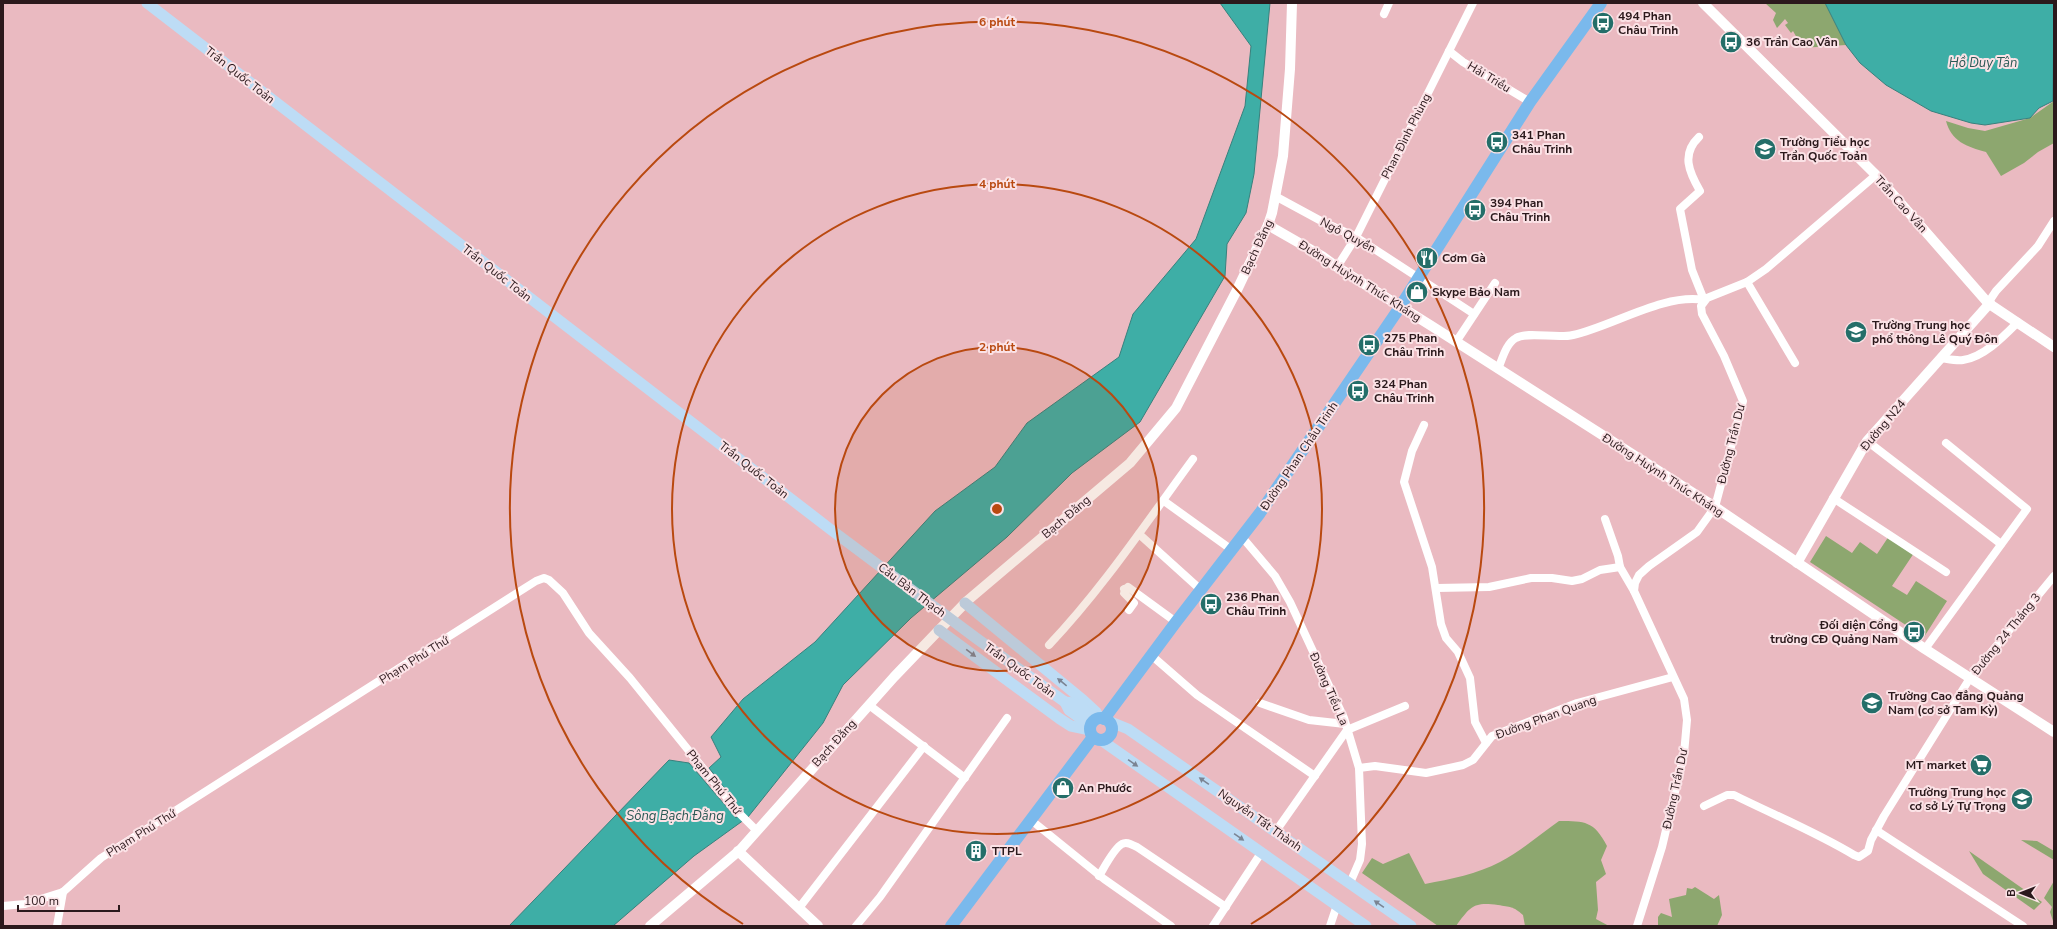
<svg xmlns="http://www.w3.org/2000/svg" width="2057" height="929" viewBox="0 0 2057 929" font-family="'Nunito Sans',sans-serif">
	<rect width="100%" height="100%" fill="#eabac1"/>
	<!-- green -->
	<g fill="#8da76f">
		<path d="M 1765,3 L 1825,3 L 1846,45 L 1801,48 L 1795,40 L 1797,38 L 1793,31 L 1791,33 L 1785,25 L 1788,23 L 1785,19 L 1777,28 L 1773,20 L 1776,13 Z"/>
		<path d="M 2054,101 L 2054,143 L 2038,152 L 2024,163 L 2001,176 L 1986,152 C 1967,147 1951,141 1946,121 L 1968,128 L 1985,131 L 2030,118 Z"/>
		<path d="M 1826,536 L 1852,553 L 1860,542 L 1877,554 L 1889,536 L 1914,553 L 1892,586 L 1907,595 L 1916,581 L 1947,601 L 1924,637 L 1810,562 Z"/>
		<path d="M 1559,821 C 1585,821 1594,821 1607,846 L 1601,860 L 1606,874 L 1596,882 L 1598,910 L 1596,919 L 1609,926 L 1525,926 L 1523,915 C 1513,906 1510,907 1498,905 C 1473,902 1471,906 1456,926 L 1438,926 L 1362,873 L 1372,858 L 1383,864 L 1409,853 L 1425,884 C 1451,879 1477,874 1500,862 C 1521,851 1539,835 1559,821 Z"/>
		<path d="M 2021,840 L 2037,841 L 2054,851 L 2054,860 Z"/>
		<path d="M 1969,851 L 2042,902 L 2034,910 L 1983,874 Z"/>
		<path d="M 2054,881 L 2054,924 L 2050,912 L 2052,907 L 2044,898 Z"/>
		<path d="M 1695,887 L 1714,899 L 1719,895 L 1722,915 L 1717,926 L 1658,926 L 1658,917 L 1661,913 L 1672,917 L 1669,899 L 1686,895 L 1687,888 L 1692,889 Z"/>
	</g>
	<!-- water -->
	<g fill="#3eaea6" stroke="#38817d">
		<path d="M 1220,3 L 1270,3 L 1254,174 L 1246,213 L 1227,244 L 1225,276 L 1140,422 L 1072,473 L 1007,537 L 911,618 L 843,685 L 823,723 L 748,817 L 694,856 L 613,926 L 509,926 L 669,760 L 689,763 L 736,818 L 743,812 L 709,768 L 721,757 L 711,737 L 743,699 L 815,642 L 935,511 L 995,467 L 1027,423 L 1119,357 L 1133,314 L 1196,239 L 1245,106 L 1251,46 Z"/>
		<path d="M 1825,3 L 2054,3 L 2053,101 L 2039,108 L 2030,118 L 1985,125 L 1971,123 L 1931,111 L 1886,85 L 1860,63 L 1846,45 Z"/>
	</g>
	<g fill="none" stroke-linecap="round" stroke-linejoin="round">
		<!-- minor -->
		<g stroke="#fff" stroke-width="8">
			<path d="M 1384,14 L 1389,3"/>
			<path d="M 1449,51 L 1463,62 L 1530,102"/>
			<path d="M 1699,137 C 1681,154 1689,172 1700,191 L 1680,209 L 1692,270 L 1704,300"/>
			<path d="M 1275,196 L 1323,222 L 1356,237 L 1474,314"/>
			<path d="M 1337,267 L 1356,237 L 1473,3"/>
			<path d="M 1747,282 L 1795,363"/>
			<path d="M 1988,303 L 1996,291 L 2038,246 L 2054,221"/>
			<path d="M 1456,342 L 1495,283"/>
			<path d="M 1941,358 C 1948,359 1957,361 1963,360 C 1984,357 2004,336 2018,322"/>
			<path d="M 1498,369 C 1502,360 1506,343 1516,338 C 1528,331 1556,339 1573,335 C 1613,326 1664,293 1704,300"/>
			<path d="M 1424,425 L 1412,451 L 1404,482 L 1432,567 L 1441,624 L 1446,638 L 1458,652 L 1470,678 L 1475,722 L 1486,743"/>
			<path d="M 1867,441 L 2001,544"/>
			<path d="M 1833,498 L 1946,572"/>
			<path d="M 1164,501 L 1232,550"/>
			<path d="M 1605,519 L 1618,556 L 1620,567 L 1634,591"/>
			<path d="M 1139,534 L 1201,590"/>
			<path d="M 1242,537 L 1275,576 L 1290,602 L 1344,718 L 1359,768 L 1362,844 L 1360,860 L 1350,883"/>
			<path d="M 1437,588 L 1489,587 L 1531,578 L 1552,578 L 1572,581 L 1582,579 L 1600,570 L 1620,567"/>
			<path d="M 1124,589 L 1125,591 L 1124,593 L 1134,603 L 1129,610"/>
			<path d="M 1125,591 L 1128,587 L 1176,622"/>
			<path d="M 1049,645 C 1103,588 1146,523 1193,459"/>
			<path d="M 1925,649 L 2027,509 L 1946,443"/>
			<path d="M 1151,655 L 1197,695 L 1315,776"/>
			<path d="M 1260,703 L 1309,720 L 1345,724"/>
			<path d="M 869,705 L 965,778"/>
			<path d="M 1359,768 L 1375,766 L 1426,773 L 1463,765 L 1473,760 L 1492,736 L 1577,703 L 1673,677"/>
			<path d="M 1704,806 L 1727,795 L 1734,795 C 1774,815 1816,832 1854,855 L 1859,857 L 1868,851 L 1871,840 L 1884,816 L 1970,678 L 2054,576"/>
			<path d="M 1031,820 L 1104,879 L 1171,926"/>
			<path d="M 1876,830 L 2023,926"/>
			<path d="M 1276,831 L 1347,730 L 1405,706"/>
			<path d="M 1099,876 C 1104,868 1114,848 1122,844 C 1127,841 1132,845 1137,847 L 1226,907"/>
			<path d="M 3,906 L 25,904 L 63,892 L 101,858 L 536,581 L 544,578 L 549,580 L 563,593 L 589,633 L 630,678 L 740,814 L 756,830"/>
			<path d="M 799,908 L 924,746"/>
			<path d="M 57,926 L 63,892"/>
			<path d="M 856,926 L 880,897 L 1007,718"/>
			<path d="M 1213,926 L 1261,853"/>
			<path d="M 1330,926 L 1337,905"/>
			<path d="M 1637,926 L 1662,847 L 1684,754 L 1687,720 L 1684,699 L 1634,591 L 1635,583 L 1639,575 L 1649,566 L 1697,532 L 1715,507 L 1740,413 L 1743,401 L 1724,356 L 1702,314 L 1701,306 L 1707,298 L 1747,282 L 1766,269 L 1876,175"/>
		</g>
		<!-- tertiary -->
		<g stroke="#fff" stroke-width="10">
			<path d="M 1703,3 L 1876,175 L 1988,303 L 2054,347"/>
			<path d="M 1268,225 L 1322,256 L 1337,267 L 1430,325 L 1715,507 L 1925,649 L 2054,732"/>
			<path d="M 1797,563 L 1867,441 L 1990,303"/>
			<path d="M 738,851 L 818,926"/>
			<path d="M 650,926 L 740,850 L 894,677 L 939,630 L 967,601 L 1130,463 L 1176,408 L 1237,290 L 1268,225 L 1272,213 L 1283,156 L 1290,69 L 1292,3"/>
		</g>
		<!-- secondary -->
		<g stroke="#bddcf5" stroke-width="11">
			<path d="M 147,3 L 830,529 L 976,638 L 1065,702"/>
			<path d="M 965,603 L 1083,700 L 1096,712 L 1099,719"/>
			<path d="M 939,630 L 1060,719 L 1071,726 L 1090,730"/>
			<path d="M 1090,714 L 1074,703 L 1065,702 L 1069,710 L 1091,726"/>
			<path d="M 1106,720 L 1128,729 L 1411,926"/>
			<path d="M 1101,740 L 1366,926"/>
		</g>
		<!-- primary -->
		<g stroke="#7ab9ec" stroke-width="12">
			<circle cx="1101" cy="729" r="11"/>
			<path d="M 1104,719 L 1176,622 L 1260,513 L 1400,307 L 1530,102 L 1601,3"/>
			<path d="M 951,926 L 1093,737"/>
		</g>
	</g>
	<!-- one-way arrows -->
	<defs><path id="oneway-solid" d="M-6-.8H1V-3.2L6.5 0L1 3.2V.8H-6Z"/></defs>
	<g fill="#7b8493">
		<use href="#oneway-solid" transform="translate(971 653) rotate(37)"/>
		<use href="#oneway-solid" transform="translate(1062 682) rotate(-141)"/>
		<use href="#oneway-solid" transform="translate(1133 763) rotate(35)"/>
		<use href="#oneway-solid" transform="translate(1204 781) rotate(-145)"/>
		<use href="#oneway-solid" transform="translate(1239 837) rotate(35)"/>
		<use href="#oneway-solid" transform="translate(1379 904) rotate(-145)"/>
	</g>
	<!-- distance rings -->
	<circle cx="997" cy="509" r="162" fill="#b94910" fill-opacity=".12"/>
	<g fill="none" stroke="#b94910" stroke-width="2">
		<circle cx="997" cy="509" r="162"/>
		<circle cx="997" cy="509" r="325"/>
		<path d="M743 924A487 487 0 1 1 1251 924"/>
	</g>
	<!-- icons -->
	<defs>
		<g id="bus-disc" transform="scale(1.15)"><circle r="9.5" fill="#246e69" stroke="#fbe2e6"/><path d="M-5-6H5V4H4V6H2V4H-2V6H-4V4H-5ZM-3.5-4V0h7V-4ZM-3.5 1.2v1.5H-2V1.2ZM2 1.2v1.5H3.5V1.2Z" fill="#fff"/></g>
		<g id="school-disc" transform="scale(1.15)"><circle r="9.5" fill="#246e69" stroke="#fbe2e6"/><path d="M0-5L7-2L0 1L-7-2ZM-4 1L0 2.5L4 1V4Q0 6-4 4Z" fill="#fff"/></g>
		<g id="restaurant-disc" transform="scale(1.15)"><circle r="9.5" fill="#246e69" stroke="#fbe2e6"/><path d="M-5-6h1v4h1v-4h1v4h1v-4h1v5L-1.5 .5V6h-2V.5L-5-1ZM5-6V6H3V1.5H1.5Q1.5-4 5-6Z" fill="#fff"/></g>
		<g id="shop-disc" transform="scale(1.15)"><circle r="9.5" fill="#246e69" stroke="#fbe2e6"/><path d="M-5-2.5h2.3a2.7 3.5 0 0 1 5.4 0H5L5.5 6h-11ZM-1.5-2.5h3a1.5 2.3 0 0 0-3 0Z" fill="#fff"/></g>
		<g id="university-disc" transform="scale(1.15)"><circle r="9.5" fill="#246e69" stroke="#fbe2e6"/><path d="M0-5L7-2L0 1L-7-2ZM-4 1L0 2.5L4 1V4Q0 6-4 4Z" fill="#fff"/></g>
		<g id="supermarket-disc" transform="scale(1.15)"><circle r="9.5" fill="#246e69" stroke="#fbe2e6"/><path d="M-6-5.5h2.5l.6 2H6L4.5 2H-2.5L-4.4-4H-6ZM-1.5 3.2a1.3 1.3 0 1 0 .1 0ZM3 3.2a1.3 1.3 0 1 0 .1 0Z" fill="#fff"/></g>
		<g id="building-disc" transform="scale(1.15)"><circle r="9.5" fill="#246e69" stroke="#fbe2e6"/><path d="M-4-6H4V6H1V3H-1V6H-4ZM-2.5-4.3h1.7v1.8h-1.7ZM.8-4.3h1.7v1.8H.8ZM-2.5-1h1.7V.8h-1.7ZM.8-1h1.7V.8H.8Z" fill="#fff"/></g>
	</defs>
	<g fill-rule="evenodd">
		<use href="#bus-disc" x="1603" y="23"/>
		<use href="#bus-disc" x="1731" y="42"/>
		<use href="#bus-disc" x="1497" y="142"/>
		<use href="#school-disc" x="1765" y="149"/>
		<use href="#bus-disc" x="1475" y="210"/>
		<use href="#restaurant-disc" x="1427" y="258"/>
		<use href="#shop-disc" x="1417" y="292"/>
		<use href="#school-disc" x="1856" y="332"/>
		<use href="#bus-disc" x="1369" y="345"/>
		<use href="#bus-disc" x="1358" y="391"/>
		<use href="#bus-disc" x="1211" y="604"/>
		<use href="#bus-disc" x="1914" y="632"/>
		<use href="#university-disc" x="1872" y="703"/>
		<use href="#supermarket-disc" x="1981" y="765"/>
		<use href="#shop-disc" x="1063" y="788"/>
		<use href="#school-disc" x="2022" y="799"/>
		<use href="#building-disc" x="976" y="851"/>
	</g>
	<g text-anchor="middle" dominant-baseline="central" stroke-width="4" stroke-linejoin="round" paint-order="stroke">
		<!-- poi labels -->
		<g font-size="12" font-weight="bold" fill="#2b191c" stroke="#fbe2e6" text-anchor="start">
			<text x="1618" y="16">494 Phan<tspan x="1618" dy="14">Châu Trinh</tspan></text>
			<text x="1746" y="42">36 Trần Cao Vân</text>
			<text x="1512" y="135">341 Phan<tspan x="1512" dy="14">Châu Trinh</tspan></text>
			<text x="1780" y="142">Trường Tiểu học<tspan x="1780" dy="14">Trần Quốc Toản</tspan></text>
			<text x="1490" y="203">394 Phan<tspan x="1490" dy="14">Châu Trinh</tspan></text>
			<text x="1442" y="258">Cơm Gà</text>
			<text x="1432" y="292">Skype Bảo Nam</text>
			<text x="1872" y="325">Trường Trung học<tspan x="1872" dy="14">phổ thông Lê Quý Đôn</tspan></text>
			<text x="1384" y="338">275 Phan<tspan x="1384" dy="14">Châu Trinh</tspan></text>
			<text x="1374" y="384">324 Phan<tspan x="1374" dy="14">Châu Trinh</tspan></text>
			<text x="1226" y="597">236 Phan<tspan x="1226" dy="14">Châu Trinh</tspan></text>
			<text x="1898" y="625" text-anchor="end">Đối diện Cổng<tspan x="1898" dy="14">trường CĐ Quảng Nam</tspan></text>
			<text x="1888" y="696">Trường Cao đẳng Quảng<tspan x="1888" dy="14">Nam (cơ sở Tam Kỳ)</tspan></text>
			<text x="1966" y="765" text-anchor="end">MT market</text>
			<text x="1078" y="788">An Phước</text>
			<text x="2006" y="792" text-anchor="end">Trường Trung học<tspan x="2006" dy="14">cơ sở Lý Tự Trọng</tspan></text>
			<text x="992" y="851">TTPL</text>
		</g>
		<!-- street labels -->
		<g font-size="12" fill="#2b191c" stroke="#fbe2e6">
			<text transform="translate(240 75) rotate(38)">Trần Quốc Toản</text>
			<text transform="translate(1489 77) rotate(31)">Hải Triều</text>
			<text transform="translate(1406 136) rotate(-63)">Phan Đình Phùng</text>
			<text transform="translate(1901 204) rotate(48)">Trần Cao Vân</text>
			<text transform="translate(1348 235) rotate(28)">Ngô Quyền</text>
			<text transform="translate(1257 247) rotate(-65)">Bạch Đằng</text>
			<text transform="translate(497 273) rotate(38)">Trần Quốc Toản</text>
			<text transform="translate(1360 281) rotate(32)">Đường Huỳnh Thúc Kháng</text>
			<text transform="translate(1883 425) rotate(-50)">Đường N24</text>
			<text transform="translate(1731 444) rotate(-76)">Đường Trần Dư</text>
			<text transform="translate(1299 456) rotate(-56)">Đường Phan Châu Trinh</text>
			<text transform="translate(754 470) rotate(38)">Trần Quốc Toản</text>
			<text transform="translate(1663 475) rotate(33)">Đường Huỳnh Thúc Kháng</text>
			<text transform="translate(1066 517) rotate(-40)">Bạch Đằng</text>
			<text transform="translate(912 590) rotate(37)">Cầu Bàn Thạch</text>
			<text transform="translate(2006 634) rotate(-51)">Đường 24 Tháng 3</text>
			<text transform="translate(414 660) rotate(-32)">Phạm Phú Thứ</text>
			<text transform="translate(1020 670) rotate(36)">Trần Quốc Toản</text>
			<text transform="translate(1329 689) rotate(66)">Đường Tiểu La</text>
			<text transform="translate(1546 717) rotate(-20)">Đường Phan Quang</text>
			<text transform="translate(834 743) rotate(-48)">Bạch Đằng</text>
			<text transform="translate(714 782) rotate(51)">Phạm Phú Thứ</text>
			<text transform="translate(1675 789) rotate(-78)">Đường Trần Dư</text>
			<text transform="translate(1260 820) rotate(35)">Nguyễn Tất Thành</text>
			<text transform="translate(141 833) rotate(-32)">Phạm Phú Thứ</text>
		</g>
		<!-- water labels -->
		<g font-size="13" font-style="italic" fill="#295854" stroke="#fbe2e6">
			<text x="1983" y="63">Hồ Duy Tân</text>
			<text x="675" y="816">Sông Bạch Đằng</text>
		</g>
	</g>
	<circle cx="997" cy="509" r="6" fill="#b94910" stroke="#fbe2e6" stroke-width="2"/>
	<g font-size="12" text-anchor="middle" font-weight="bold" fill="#b94910" stroke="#fbe2e6" stroke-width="4" stroke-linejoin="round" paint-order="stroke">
		<text x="997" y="26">6 phút</text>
		<text x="997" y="188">4 phút</text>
		<text x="997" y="351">2 phút</text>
	</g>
	<!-- border -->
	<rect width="2057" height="929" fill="none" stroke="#2b191c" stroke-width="8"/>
	<!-- north arrow -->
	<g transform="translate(2021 893) rotate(270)" stroke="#fbe2e6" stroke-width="3" paint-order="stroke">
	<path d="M0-3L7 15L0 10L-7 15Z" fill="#2b191c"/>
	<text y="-6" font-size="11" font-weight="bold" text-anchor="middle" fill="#2b191c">B</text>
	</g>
	<!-- scale -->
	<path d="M18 905v6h101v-6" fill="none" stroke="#2b191c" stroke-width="2"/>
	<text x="24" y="905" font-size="12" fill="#2b191c" stroke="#fbe2e6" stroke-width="3" paint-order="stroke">100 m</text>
</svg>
